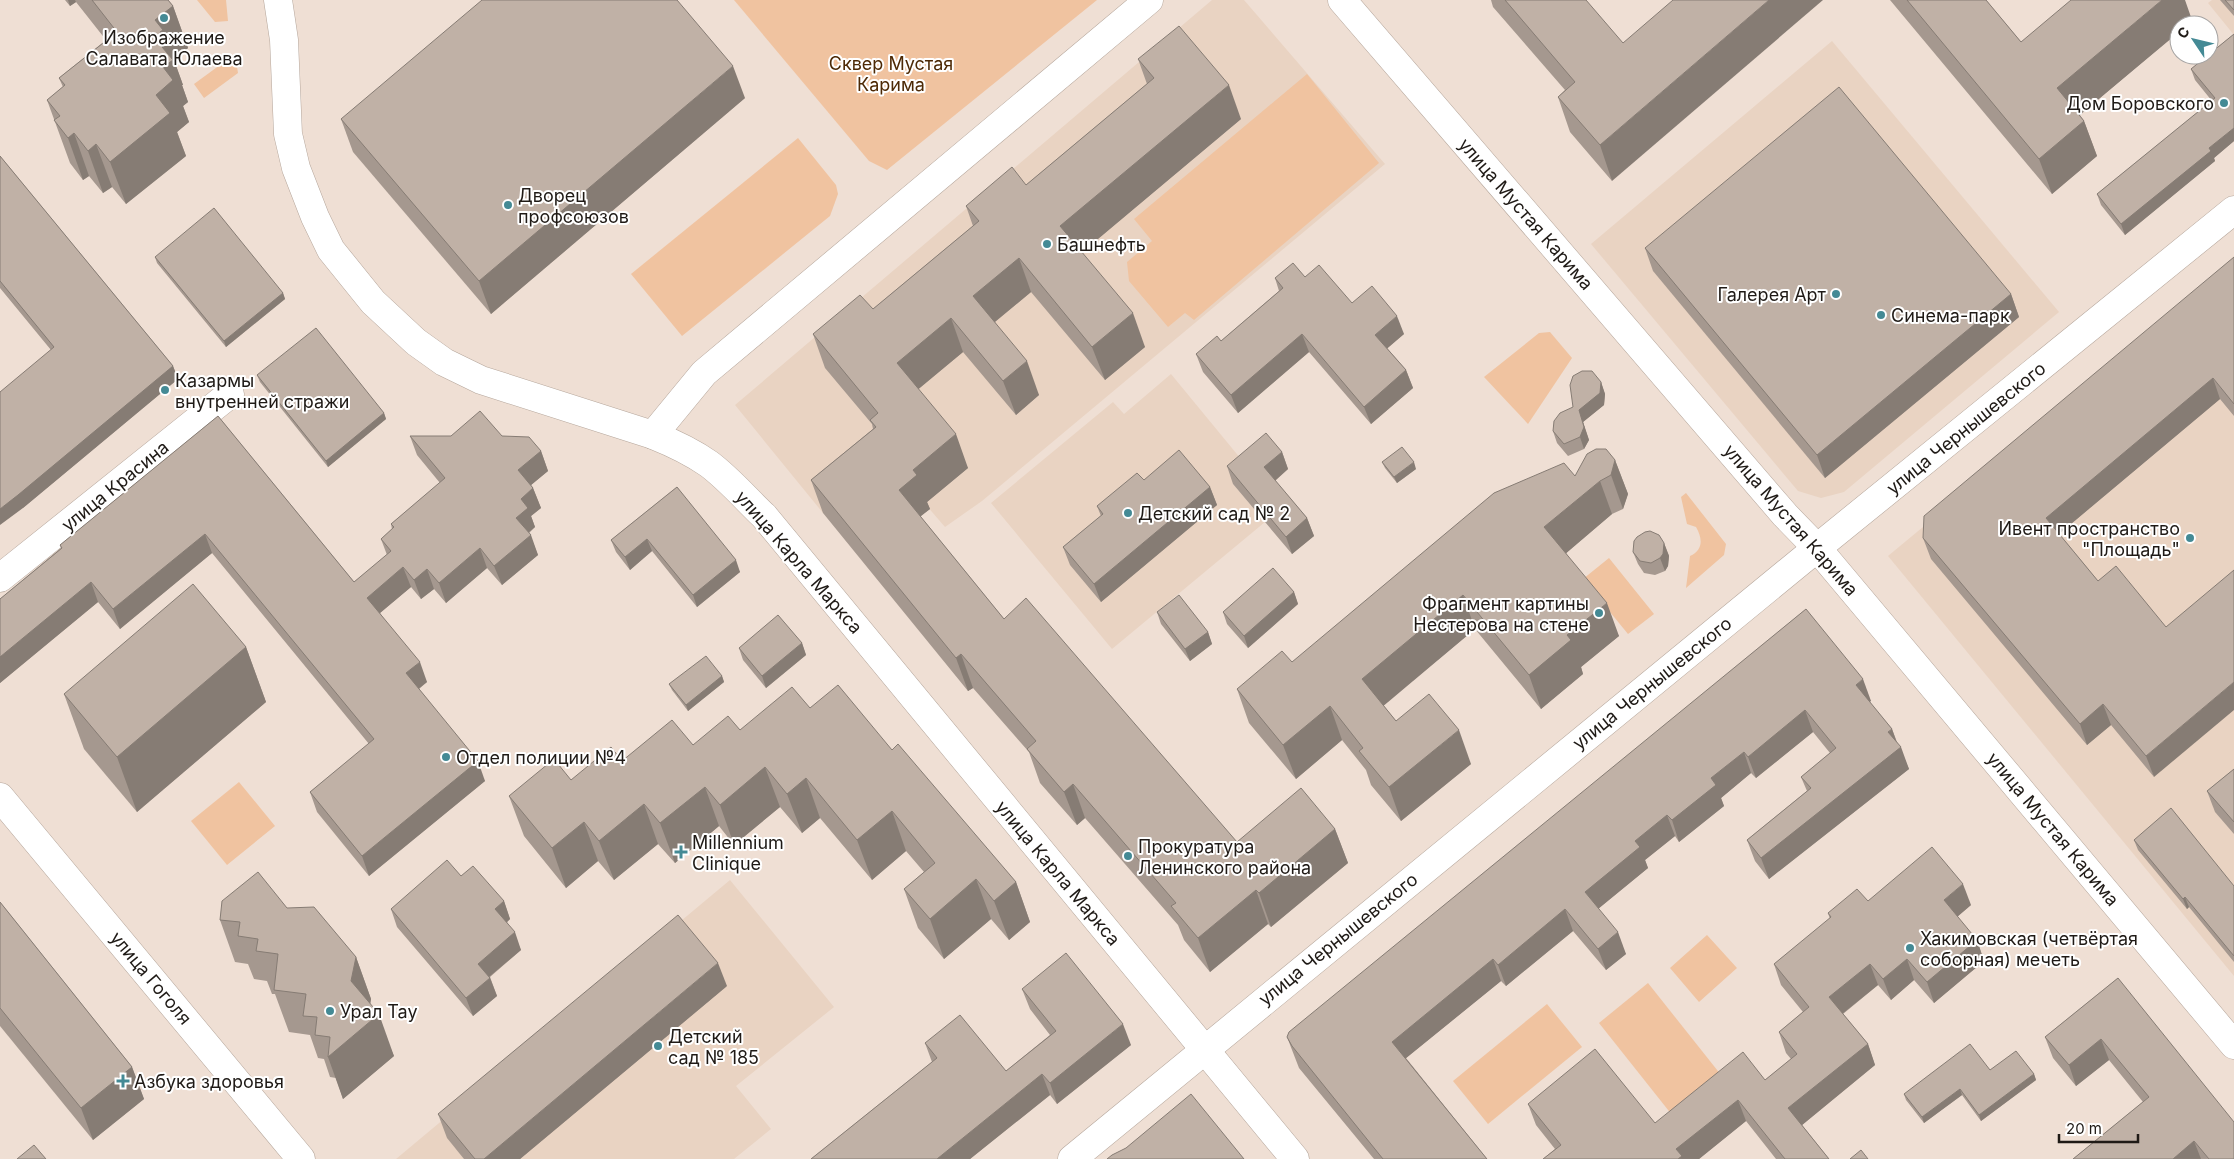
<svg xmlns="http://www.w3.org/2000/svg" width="2234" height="1159" viewBox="0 0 2234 1159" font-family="Inter,sans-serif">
	<rect width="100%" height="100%" fill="#efdfd4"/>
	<!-- built -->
	<g fill="#e9d3c2">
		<path d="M 1212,0 L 1244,0 L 1385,164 L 982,501 L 945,527 L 888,461 L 823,513 L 735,405 Z"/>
		<path d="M 2212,0 L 2234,0 L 2234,35 L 2208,3 Z"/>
		<path d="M 1832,41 L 2059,312 L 1844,492 L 1821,498 L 1798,491 L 1591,244 Z"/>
		<path d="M 2234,269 L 2234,976 L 1888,556 Z"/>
		<path d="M 1171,374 L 1250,470 L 1233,484 L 1265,522 L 1112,649 L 991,503 L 1113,402 L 1124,414 Z"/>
		<path d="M 730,880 L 834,1007 L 736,1086 L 771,1129 L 734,1159 L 396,1159 Z"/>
	</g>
	<!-- green -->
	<g fill="#f0c3a0">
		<path d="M 197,0 L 226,0 L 228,21 L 215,22 Z"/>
		<path d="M 734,0 L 1097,0 L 887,170 L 869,161 Z"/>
		<path d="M 235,54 L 238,73 L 204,98 L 194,84 Z"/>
		<path d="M 1307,74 L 1379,163 L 1194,320 L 1185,313 L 1168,327 L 1129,281 L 1127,262 L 1152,241 L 1134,219 Z"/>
		<path d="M 798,138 L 836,185 L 838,194 L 830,216 L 682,336 L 631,274 Z"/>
		<path d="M 1550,332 L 1572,358 L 1528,424 L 1484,377 L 1539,333 Z"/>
		<path d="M 1686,493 L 1726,544 L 1724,555 L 1686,588 L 1690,556 C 1703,550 1703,539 1696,527 L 1687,524 L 1681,497 Z"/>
		<path d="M 1609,558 L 1654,614 L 1628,634 L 1583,579 Z"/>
		<path d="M 239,782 L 275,826 L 227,865 L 191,821 Z"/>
		<path d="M 1707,935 L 1737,968 L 1699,1002 L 1670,968 Z"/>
		<path d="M 1648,983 L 1729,1085 L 1680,1125 L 1599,1023 Z"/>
		<path d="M 1547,1004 L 1582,1047 L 1488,1124 L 1453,1081 Z"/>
	</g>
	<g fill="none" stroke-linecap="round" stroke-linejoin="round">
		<!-- street casing -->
		<g stroke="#b5a69b" stroke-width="29">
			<g id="street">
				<path d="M 1342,0 L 1785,515 L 1817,548 L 2234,1045"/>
				<path d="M 653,435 L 704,373 L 1149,0"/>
				<path d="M 0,578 L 230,394"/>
				<path d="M 0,797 L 301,1159"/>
			</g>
		</g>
		<!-- secondary casing -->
		<g stroke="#b5a69b" stroke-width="29">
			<g id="secondary">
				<path d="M 278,0 L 284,40 L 288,134 L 296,168 L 315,217 L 331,250 L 373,302 L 416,342 L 444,362 L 481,380 L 653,435 C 673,443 692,452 709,464 C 729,479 746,499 764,516 L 1295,1159"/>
				<path d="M 1072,1159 L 1817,548 L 2234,210"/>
			</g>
		</g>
		<!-- street -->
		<use href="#street" stroke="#fff" stroke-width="28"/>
		<!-- secondary -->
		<use href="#secondary" stroke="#fff" stroke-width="28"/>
	</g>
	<!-- wall -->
	<g fill="#a5988f">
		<path d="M 65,0 L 168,0 L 173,6 L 188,48 L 174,60 L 183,85 L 182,85 L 188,102 L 183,106 L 189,122 L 177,132 L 186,156 L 126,204 L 112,187 L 103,193 L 89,176 L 83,180 L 70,163 L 47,100 L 63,87 L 59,78 L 106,40 L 76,2 L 70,6 Z"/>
		<path d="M 1491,0 L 1586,0 L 1612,181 L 1570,132 L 1558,97 L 1565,90 L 1493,7 Z"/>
		<path d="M 1890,0 L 1986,0 L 2021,42 L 2192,20 L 2080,115 L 2084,121 L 2097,156 L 2052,194 Z"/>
		<path d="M 2220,0 L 2234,0 L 2234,16 Z"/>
		<path d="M 2234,34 L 2234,141 L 2214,158 L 2215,161 L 2125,235 L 2101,205 L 2097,194 L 2212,101 L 2195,80 L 2191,69 Z"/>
		<path d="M 1138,59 L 1241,119 L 1082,252 L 1145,347 L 1105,380 L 1031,292 L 995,322 L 1039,395 L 1016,415 L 963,352 L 918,389 L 968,468 L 927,502 L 930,509 L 920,516 L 1004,619 L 1237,842 L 1335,829 L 1348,863 L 1271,927 L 1268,924 L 1210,972 L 1184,940 L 1178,925 L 1085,818 L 1077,825 L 1040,783 L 1029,752 L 973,688 L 968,691 L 823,513 L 811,480 L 873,429 L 872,424 L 825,368 L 813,334 L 873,309 L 973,226 L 966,206 L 1026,185 L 1147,84 Z"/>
		<path d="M 745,98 L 491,314 L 353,152 L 341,119 Z"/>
		<path d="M 0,156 L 173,366 L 178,379 L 23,508 L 51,350 L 0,288 Z"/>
		<path d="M 1645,248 L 2011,294 L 2019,317 L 1825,478 L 1653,271 Z"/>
		<path d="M 155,257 L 283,293 L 285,299 L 226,347 L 157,263 Z"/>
		<path d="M 2234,257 L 2234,416 L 2220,399 L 2059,534 L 2098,581 L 2154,777 L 2111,725 L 2087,745 L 1931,559 L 1923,538 Z"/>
		<path d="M 1305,277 L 1352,303 L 1404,334 L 1387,348 L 1406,370 L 1413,388 L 1371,424 L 1309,352 L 1238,413 L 1203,372 L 1196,354 L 1221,341 L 1279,291 L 1275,278 Z"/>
		<path d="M 257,375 L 384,413 L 386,419 L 328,467 L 260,382 Z"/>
		<path d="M 1601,382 L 1605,394 L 1604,405 L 1583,422 L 1589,440 L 1584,449 L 1568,456 L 1557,443 L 1553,431 Z"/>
		<path d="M 218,416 L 354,582 L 387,555 L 381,539 L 392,529 L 391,524 L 440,483 L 417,455 L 410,436 L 502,436 L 541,451 L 548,471 L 531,485 L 533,488 L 541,508 L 531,516 L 535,527 L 529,533 L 538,555 L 502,585 L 487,568 L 446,603 L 434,589 L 421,599 L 411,587 L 380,613 L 427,682 L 419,689 L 485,781 L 369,876 L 317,812 L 310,792 L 369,744 L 212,553 L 120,629 L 98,602 L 0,683 L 0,599 L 61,548 L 60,545 Z"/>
		<path d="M 1282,452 L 1288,469 L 1275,481 L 1307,518 L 1314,536 L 1292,554 L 1233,484 L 1227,466 Z"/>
		<path d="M 1615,460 L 1628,494 L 1623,509 L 1612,514 L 1566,553 L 1619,636 L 1581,667 L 1583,674 L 1541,709 L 1475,629 L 1383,705 L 1396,721 L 1471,764 L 1401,821 L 1371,785 L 1366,770 L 1342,740 L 1296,779 L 1249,723 L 1237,689 L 1292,662 L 1575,476 Z"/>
		<path d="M 1382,462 L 1416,469 L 1397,483 L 1385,468 Z"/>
		<path d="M 1144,480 L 1210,487 L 1217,505 L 1101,602 L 1070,565 L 1063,547 L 1101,516 L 1097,506 Z"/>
		<path d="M 677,487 L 740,572 L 697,607 L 652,551 L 630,570 L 616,552 L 611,540 Z"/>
		<path d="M 1664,543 L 1669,556 L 1668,566 L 1665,571 L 1655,575 L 1644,573 L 1638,564 L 1633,552 Z"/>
		<path d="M 1294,592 L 1298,604 L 1248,648 L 1227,624 L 1223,612 Z"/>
		<path d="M 1806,609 L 1871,701 L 1869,702 L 1892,729 L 1897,742 L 1909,769 L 1769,879 L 1755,861 L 1747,840 L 1807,791 L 1801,777 L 1830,753 L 1813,732 L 1756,778 L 1751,773 L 1721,798 L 1724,806 L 1679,842 L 1675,836 L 1645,860 L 1648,868 L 1598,909 L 1626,954 L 1606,970 L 1573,931 L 1506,986 L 1501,981 L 1406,1058 L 1487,1159 L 1374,1159 L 1299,1068 L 1287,1037 Z"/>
		<path d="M 1157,612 L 1208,632 L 1212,644 L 1190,661 L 1161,624 Z"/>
		<path d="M 802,643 L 806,655 L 766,688 L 743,660 L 739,648 Z"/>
		<path d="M 246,647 L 266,702 L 137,812 L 84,749 L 64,694 Z"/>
		<path d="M 722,676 L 724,682 L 688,711 L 672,690 L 669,684 Z"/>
		<path d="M 810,708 L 1016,882 L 1030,922 L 1009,940 L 991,919 L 944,959 L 918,928 L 904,889 L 924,872 L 906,851 L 872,880 L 820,818 L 802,833 L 780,807 L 734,845 L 719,826 L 675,863 L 658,844 L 614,880 L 598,861 L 566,888 L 524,836 L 509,796 L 571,780 L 622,761 L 693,745 Z"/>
		<path d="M 2234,769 L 2234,834 L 2215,812 L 2207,791 Z"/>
		<path d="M 2134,840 L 2234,886 L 2234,962 L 2189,907 L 2187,909 L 2138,850 Z"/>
		<path d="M 461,876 L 504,901 L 510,919 L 507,922 L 521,950 L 490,977 L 497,996 L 473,1016 L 397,927 L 391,909 Z"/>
		<path d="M 1868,901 L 1971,905 L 1957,917 L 1977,940 L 1984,961 L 1934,1003 L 1914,980 L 1891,1000 L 1878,985 L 1843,1014 L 1868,1044 L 1875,1065 L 1802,1125 L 1829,1159 L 1776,1159 L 1746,1121 L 1699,1159 L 1543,1159 L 1555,1149 L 1536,1125 L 1528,1104 L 1655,1123 L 1765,1080 L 1791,1059 L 1786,1053 L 1779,1032 L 1803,1012 L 1781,985 L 1774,964 L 1830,919 L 1828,913 Z"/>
		<path d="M 0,902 L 132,1067 L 144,1099 L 93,1140 L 0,1026 Z"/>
		<path d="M 287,908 L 356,957 L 371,999 L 370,1004 L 394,1056 L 343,1099 L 336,1078 L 330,1077 L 324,1059 L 318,1058 L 310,1035 L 289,1032 L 275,994 L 272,994 L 267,981 L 254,979 L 248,964 L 235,962 L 220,920 Z"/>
		<path d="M 2118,978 L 2234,1159 L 2073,1159 L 2143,1102 L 2109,1060 L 2076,1086 L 2053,1058 L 2045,1037 Z"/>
		<path d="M 727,986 L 520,1159 L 464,1159 L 447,1138 L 438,1114 Z"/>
		<path d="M 1022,989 L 1131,1045 L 1057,1104 L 1050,1095 L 970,1159 L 811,1159 L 932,1062 L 925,1043 L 1006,1071 L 1050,1035 L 1030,1009 Z"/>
		<path d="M 1990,1070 L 2034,1074 L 2036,1080 L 1981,1121 L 1962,1095 L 1924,1123 L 1906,1100 L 1904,1094 Z"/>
	</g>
	<!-- shaded-wall -->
	<g fill="#867c74">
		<path d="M 68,0 L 75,0 L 76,2 L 70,6 Z"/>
		<path d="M 1769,0 L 1823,0 L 1612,181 L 1600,145 Z"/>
		<path d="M 2162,0 L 2185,0 L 2192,20 L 2187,25 L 2179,25 L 2179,32 L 2070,123 L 2057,88 Z"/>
		<path d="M 173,6 L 188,48 L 174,60 L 183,85 L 182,85 L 188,102 L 183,106 L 189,122 L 177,132 L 186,156 L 126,204 L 110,162 L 156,95 L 163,67 L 162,47 L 155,20 Z"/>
		<path d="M 733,66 L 745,98 L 491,314 L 479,281 Z"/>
		<path d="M 1229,85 L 1241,119 L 1073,260 L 1060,226 Z"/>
		<path d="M 2084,121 L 2097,156 L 2052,194 L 2039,159 Z"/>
		<path d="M 2234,128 L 2234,141 L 2214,158 L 2215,161 L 2125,235 L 2121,224 L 2209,148 Z"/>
		<path d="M 74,133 L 89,176 L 83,180 L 68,138 Z"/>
		<path d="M 96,144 L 112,187 L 103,193 L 88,151 Z"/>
		<path d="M 1019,258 L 1031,292 L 985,330 L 973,296 Z"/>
		<path d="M 283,293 L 285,299 L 226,347 L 224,341 Z"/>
		<path d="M 2011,294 L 2019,317 L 1825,478 L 1817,455 Z"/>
		<path d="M 1133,313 L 1145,347 L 1105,380 L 1092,347 Z"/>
		<path d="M 1397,316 L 1404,334 L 1382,353 L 1375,335 Z"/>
		<path d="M 951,318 L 963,352 L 909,397 L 897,363 Z"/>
		<path d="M 1302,334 L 1309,352 L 1238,413 L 1231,395 Z"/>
		<path d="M 1027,361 L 1039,395 L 1016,415 L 1003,381 Z"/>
		<path d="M 173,366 L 178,379 L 23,508 L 0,525 L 0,509 Z"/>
		<path d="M 1406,370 L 1413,388 L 1371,424 L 1364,407 Z"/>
		<path d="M 2213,378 L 2220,399 L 2053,539 L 2046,518 Z"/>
		<path d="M 1601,382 L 1605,394 L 1604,405 L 1583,422 L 1589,440 L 1584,449 L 1580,437 L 1579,410 Z"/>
		<path d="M 384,413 L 386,419 L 328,467 L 326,461 Z"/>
		<path d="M 956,434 L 968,468 L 927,502 L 930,509 L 911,524 L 899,490 L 913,470 Z"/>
		<path d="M 541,451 L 548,471 L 525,490 L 518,470 Z"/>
		<path d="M 1282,452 L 1288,469 L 1270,485 L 1264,467 Z"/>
		<path d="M 1615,460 L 1628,494 L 1623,509 L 1611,475 Z"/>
		<path d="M 1414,462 L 1416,469 L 1397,483 L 1394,477 Z"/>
		<path d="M 1600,481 L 1612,514 L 1557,561 L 1544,527 Z"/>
		<path d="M 1210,487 L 1217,505 L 1101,602 L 1094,584 Z"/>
		<path d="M 533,488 L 541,508 L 531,516 L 535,527 L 523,537 L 516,518 L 521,499 Z"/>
		<path d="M 1307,518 L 1314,536 L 1292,554 L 1286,537 Z"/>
		<path d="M 205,534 L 212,553 L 120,629 L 113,609 Z"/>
		<path d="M 531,535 L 538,555 L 502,585 L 494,566 Z"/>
		<path d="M 647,539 L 652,551 L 630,570 L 625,557 Z"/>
		<path d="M 1664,543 L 1669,556 L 1668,566 L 1665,571 L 1660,558 Z"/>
		<path d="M 480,548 L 487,568 L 446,603 L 439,583 Z"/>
		<path d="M 736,560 L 740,572 L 697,607 L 693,595 Z"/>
		<path d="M 403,567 L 411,587 L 374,618 L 367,598 Z"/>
		<path d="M 427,569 L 434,589 L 421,599 L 414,580 Z"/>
		<path d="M 91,582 L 98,602 L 0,683 L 0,657 Z"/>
		<path d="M 1294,592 L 1298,604 L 1248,648 L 1244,636 Z"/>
		<path d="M 1463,595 L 1475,629 L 1375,713 L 1362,679 Z"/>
		<path d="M 1607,603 L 1619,636 L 1581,667 L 1583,674 L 1541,709 L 1529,675 L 1567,635 Z"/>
		<path d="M 1208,632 L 1212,644 L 1190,661 L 1185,649 Z"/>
		<path d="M 802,643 L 806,655 L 766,688 L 762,676 Z"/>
		<path d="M 246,647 L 266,702 L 137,812 L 117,757 Z"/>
		<path d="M 961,654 L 973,688 L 968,691 L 956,658 Z"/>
		<path d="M 420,662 L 427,682 L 413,693 L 406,673 Z"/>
		<path d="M 722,676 L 724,682 L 688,711 L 686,705 Z"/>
		<path d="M 1863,679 L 1871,701 L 1863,706 L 1856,685 Z"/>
		<path d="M 2234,682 L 2234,710 L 2154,777 L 2146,756 Z"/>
		<path d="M 2103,704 L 2111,725 L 2087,745 L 2080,724 Z"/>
		<path d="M 1330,706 L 1342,740 L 1296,779 L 1283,745 Z"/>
		<path d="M 1805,710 L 1813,732 L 1756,778 L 1748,757 Z"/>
		<path d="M 1892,729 L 1899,749 L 1901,747 L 1909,769 L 1769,879 L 1761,858 Z"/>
		<path d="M 1459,730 L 1471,764 L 1401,821 L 1389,787 Z"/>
		<path d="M 1744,752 L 1751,773 L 1721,798 L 1724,806 L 1679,842 L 1672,820 L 1711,778 Z"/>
		<path d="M 478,761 L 485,781 L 369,876 L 362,856 Z"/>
		<path d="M 765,767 L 780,807 L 734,845 L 720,805 Z"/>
		<path d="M 806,778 L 820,818 L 802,833 L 787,794 Z"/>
		<path d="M 1073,784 L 1085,818 L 1077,825 L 1064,792 Z"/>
		<path d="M 705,787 L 719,826 L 675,863 L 660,823 Z"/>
		<path d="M 644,804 L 658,844 L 614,880 L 599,841 Z"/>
		<path d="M 892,811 L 906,851 L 872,880 L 857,840 Z"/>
		<path d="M 1667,815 L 1675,836 L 1645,860 L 1648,868 L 1593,913 L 1585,892 L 1635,841 Z"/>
		<path d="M 584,822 L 598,861 L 566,888 L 552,848 Z"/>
		<path d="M 1335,829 L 1348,863 L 1271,927 L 1259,893 Z"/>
		<path d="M 976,879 L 991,919 L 944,959 L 930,919 Z"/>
		<path d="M 1016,882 L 1030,922 L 1009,940 L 994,901 Z"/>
		<path d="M 1963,884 L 1971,905 L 1951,922 L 1944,900 Z"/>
		<path d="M 1256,890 L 1268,924 L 1210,972 L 1198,938 Z"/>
		<path d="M 2185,897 L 2189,907 L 2187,909 L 2183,899 Z"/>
		<path d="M 504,901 L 510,919 L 502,927 L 495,909 Z"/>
		<path d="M 1565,909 L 1573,931 L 1506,986 L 1498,965 Z"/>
		<path d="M 515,932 L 521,950 L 484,981 L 478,964 Z"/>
		<path d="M 1618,932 L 1626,954 L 1606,970 L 1598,949 Z"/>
		<path d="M 1977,940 L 1984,961 L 1934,1003 L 1927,982 Z"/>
		<path d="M 356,957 L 371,999 L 367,1024 L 351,981 Z"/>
		<path d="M 1493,959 L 1501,981 L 1400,1063 L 1392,1042 Z"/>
		<path d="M 1907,959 L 1914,980 L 1891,1000 L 1883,979 Z"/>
		<path d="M 718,963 L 727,986 L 520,1159 L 484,1159 Z"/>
		<path d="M 1870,964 L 1878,985 L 1837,1018 L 1829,997 Z"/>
		<path d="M 490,978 L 497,996 L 473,1016 L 466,998 Z"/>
		<path d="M 379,1014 L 394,1056 L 343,1099 L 328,1057 Z"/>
		<path d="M 1123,1024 L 1131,1045 L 1057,1104 L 1050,1083 Z"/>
		<path d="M 2101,1039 L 2109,1060 L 2076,1086 L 2069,1065 Z"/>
		<path d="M 1868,1044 L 1875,1065 L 1796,1130 L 1788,1108 Z"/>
		<path d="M 132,1067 L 144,1099 L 93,1140 L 81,1108 Z"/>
		<path d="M 1042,1074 L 1050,1095 L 970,1159 L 937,1159 Z"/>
		<path d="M 2034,1074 L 2036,1080 L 1981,1121 L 1979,1115 Z"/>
		<path d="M 1960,1089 L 1962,1095 L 1924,1123 L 1922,1117 Z"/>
		<path d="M 1738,1100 L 1746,1121 L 1699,1159 L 1678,1159 L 1676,1149 Z"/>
		<path d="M 2194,1141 L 2201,1159 L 2173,1159 Z"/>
	</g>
	<!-- building -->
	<g fill="#c0b1a6" stroke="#867c74">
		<path d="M 92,0 L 168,0 L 173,6 L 155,20 L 163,30 L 160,32 L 168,42 L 162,47 L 173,60 L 163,67 L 173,80 L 156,95 L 170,113 L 110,162 L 96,144 L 88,151 L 74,133 L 68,138 L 54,120 L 60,116 L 47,100 L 65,85 L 59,78 L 117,32 Z"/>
		<path d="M 482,0 L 677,0 L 733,66 L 479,281 L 341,119 Z"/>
		<path d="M 1505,0 L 1586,0 L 1623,43 L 1673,0 L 1769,0 L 1600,145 L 1558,97 L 1575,82 Z"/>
		<path d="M 1907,0 L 1986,0 L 2021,42 L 2071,0 L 2162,0 L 2057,88 L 2084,121 L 2039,159 Z"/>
		<path d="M 2225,0 L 2234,0 L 2234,10 Z"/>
		<path d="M 1179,26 L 1229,85 L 1060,226 L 1133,313 L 1092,347 L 1019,258 L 973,296 L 1027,361 L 1003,381 L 951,318 L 897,363 L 956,434 L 913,470 L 917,475 L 899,490 L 1004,619 L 1026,598 L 1237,842 L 1301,788 L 1335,829 L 1259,893 L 1256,890 L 1198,938 L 1171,906 L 1176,903 L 1073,784 L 1064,792 L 1027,749 L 1036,741 L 961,654 L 956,658 L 811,480 L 876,427 L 870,420 L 878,413 L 813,334 L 860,295 L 873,309 L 979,221 L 966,206 L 1012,167 L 1026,185 L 1154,78 L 1138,59 Z"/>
		<path d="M 2234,34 L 2234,128 L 2209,148 L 2211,151 L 2121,224 L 2097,194 L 2215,98 L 2191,69 Z"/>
		<path d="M 1839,87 L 2011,294 L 1817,455 L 1645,248 Z"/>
		<path d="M 0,156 L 173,366 L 18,495 L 0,509 L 0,392 L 54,347 L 0,281 Z"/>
		<path d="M 214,208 L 283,293 L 224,341 L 155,257 Z"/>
		<path d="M 2234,257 L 2234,404 L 2213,378 L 2046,518 L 2098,581 L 2116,566 L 2166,627 L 2234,570 L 2234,682 L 2146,756 L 2103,704 L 2080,724 L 1923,538 L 1924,516 Z"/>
		<path d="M 1293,263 L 1305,277 L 1319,265 L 1352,303 L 1372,286 L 1397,316 L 1375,335 L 1406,370 L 1364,407 L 1302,334 L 1231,395 L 1196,354 L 1217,336 L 1221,341 L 1283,288 L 1275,278 Z"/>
		<path d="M 316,328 L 384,413 L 326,461 L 257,375 Z"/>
		<path d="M 1582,371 L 1592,371 L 1601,382 L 1600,393 L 1579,410 L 1584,427 L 1580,437 L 1564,444 L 1553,431 L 1554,421 L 1560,413 L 1573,407 L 1570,385 L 1573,376 Z"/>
		<path d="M 480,411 L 502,436 L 529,437 L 541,451 L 518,470 L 533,488 L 521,499 L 528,508 L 516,518 L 531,535 L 494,566 L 480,548 L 439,583 L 427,569 L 414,580 L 403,567 L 367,598 L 420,662 L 406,673 L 478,761 L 362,856 L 310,792 L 374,739 L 205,534 L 113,609 L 91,582 L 0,657 L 0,599 L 62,548 L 60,545 L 218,416 L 354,582 L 391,551 L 381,539 L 394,527 L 391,524 L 445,478 L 410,436 L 451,436 Z"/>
		<path d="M 1266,433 L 1282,452 L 1264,467 L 1307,518 L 1286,537 L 1227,466 Z"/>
		<path d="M 1402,447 L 1414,462 L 1394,477 L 1382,462 Z"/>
		<path d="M 1596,449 L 1606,449 L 1615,460 L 1611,475 L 1600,481 L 1544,527 L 1607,603 L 1567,635 L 1571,640 L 1529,675 L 1463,595 L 1362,679 L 1396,721 L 1429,694 L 1459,730 L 1389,787 L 1359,751 L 1363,748 L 1330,706 L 1283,745 L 1237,689 L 1282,651 L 1292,662 L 1494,493 L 1564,463 L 1575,476 L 1587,454 Z"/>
		<path d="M 1179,450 L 1210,487 L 1094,584 L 1063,547 L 1103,514 L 1097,506 L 1137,473 L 1144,480 Z"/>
		<path d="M 677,487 L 736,560 L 693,595 L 647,539 L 625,557 L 611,540 Z"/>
		<path d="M 1650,531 L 1659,535 L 1664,543 L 1663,554 L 1660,558 L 1651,563 L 1640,561 L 1633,552 L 1634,541 L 1637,537 L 1645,532 Z"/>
		<path d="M 1273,568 L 1294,592 L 1244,636 L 1223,612 Z"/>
		<path d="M 193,584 L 246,647 L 117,757 L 64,694 Z"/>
		<path d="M 1179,595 L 1208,632 L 1185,649 L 1157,612 Z"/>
		<path d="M 1806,609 L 1863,679 L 1856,685 L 1892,729 L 1888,732 L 1901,747 L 1761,858 L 1747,840 L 1811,788 L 1801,777 L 1836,748 L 1805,710 L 1748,757 L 1744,752 L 1711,778 L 1716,785 L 1672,820 L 1667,815 L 1635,841 L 1640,847 L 1585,892 L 1618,932 L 1598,949 L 1565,909 L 1498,965 L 1493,959 L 1392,1042 L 1487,1159 L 1383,1159 L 1292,1046 L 1287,1037 L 1289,1032 Z"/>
		<path d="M 778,615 L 802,643 L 762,676 L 739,648 Z"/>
		<path d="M 706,656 L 722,676 L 686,705 L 669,684 Z"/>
		<path d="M 838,685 L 892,750 L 898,744 L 1016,882 L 994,901 L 976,879 L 930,919 L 904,889 L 935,863 L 892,811 L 857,840 L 806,778 L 787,794 L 765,767 L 720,805 L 705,787 L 660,823 L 644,804 L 599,841 L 584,822 L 552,848 L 509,796 L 554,759 L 571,780 L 611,747 L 622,761 L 672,720 L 693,745 L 728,716 L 740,730 L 792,687 L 810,708 Z"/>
		<path d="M 2234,769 L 2234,822 L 2207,791 Z"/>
		<path d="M 2171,808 L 2234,886 L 2234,956 L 2185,897 L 2183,899 L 2134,840 Z"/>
		<path d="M 1932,847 L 1963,884 L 1944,900 L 1977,940 L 1927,982 L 1907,959 L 1883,979 L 1870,964 L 1829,997 L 1868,1044 L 1788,1108 L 1829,1159 L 1785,1159 L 1738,1100 L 1676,1149 L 1682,1156 L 1678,1159 L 1543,1159 L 1561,1145 L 1528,1104 L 1595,1049 L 1655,1123 L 1743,1052 L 1765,1080 L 1797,1054 L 1779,1032 L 1809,1007 L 1774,964 L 1831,917 L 1828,913 L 1857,889 L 1868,901 Z"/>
		<path d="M 447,860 L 461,876 L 473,866 L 504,901 L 495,909 L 515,932 L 478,964 L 490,978 L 466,998 L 391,909 Z"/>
		<path d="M 258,872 L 287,908 L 314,907 L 356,957 L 351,981 L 379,1014 L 328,1057 L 330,1037 L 315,1035 L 317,1017 L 303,1016 L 306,994 L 274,990 L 278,954 L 256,951 L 258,939 L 238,936 L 240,922 L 220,920 L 222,901 Z"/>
		<path d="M 0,902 L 132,1067 L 81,1108 L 0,1008 Z"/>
		<path d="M 678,915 L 718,963 L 484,1159 L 475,1159 L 438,1114 Z"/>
		<path d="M 1066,953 L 1123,1024 L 1050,1083 L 1042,1074 L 937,1159 L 811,1159 L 937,1058 L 925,1043 L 960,1015 L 1006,1071 L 1056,1031 L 1022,989 Z"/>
		<path d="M 2118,978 L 2234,1122 L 2234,1159 L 2209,1159 L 2194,1141 L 2173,1159 L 2073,1159 L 2149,1097 L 2101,1039 L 2069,1065 L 2045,1037 Z"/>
		<path d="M 1970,1044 L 1990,1070 L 2016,1051 L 2034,1074 L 1979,1115 L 1960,1089 L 1922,1117 L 1904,1094 Z"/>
		<path d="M 1191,1094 L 1244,1159 L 1107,1159 L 1112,1155 L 1126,1148 Z"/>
		<path d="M 34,1145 L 46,1159 L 17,1159 Z"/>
		<path d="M 1861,1150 L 1868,1159 L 1850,1159 Z"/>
	</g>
	<!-- markers -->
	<g fill="#448a95" stroke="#fff" stroke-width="2">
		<circle cx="164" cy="18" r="5"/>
		<circle cx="2224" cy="103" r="5"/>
		<circle cx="508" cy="205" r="5"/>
		<circle cx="1047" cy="244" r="5"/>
		<circle cx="1836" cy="294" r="5"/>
		<circle cx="1881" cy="315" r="5"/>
		<circle cx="165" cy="390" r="5"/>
		<circle cx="1128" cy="513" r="5"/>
		<circle cx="2190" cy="538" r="5"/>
		<circle cx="1599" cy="613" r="5"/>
		<circle cx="446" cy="757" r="5"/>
		<path d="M678.5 844.5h5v5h5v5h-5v5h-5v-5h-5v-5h5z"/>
		<circle cx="1128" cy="856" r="5"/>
		<circle cx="1910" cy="948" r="5"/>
		<circle cx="330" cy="1011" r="5"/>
		<circle cx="658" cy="1046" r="5"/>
		<path d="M120.5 1073.5h5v5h5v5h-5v5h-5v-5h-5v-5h5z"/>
	</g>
	<g text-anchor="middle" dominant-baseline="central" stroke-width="4" stroke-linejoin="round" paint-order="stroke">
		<!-- poi labels -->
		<g font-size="18" fill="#1f1a16" stroke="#fff" text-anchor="start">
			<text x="164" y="37" text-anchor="middle">Изображение<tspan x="164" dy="21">Салавата Юлаева</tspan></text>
			<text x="2214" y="103" text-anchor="end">Дом Боровского</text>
			<text x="518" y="195">Дворец<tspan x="518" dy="21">профсоюзов</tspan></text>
			<text x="1057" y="244">Башнефть</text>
			<text x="1826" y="294" text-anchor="end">Галерея Арт</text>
			<text x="1891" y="315">Синема-парк</text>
			<text x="175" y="380">Казармы<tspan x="175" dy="21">внутренней стражи</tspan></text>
			<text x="1138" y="513">Детский сад № 2</text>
			<text x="2180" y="528" text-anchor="end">Ивент пространство<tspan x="2180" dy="21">"Площадь"</tspan></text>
			<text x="1589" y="603" text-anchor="end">Фрагмент картины<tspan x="1589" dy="21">Нестерова на стене</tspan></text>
			<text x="456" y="757">Отдел полиции №4</text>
			<text x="692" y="842">Millennium<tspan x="692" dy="21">Clinique</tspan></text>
			<text x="1138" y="846">Прокуратура<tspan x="1138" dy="21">Ленинского района</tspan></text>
			<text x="1920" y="938">Хакимовская (четвёртая<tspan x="1920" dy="21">соборная) мечеть</tspan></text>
			<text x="340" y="1011">Урал Тау</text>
			<text x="668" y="1036">Детский<tspan x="668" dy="21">сад № 185</tspan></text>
			<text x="134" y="1081">Азбука здоровья</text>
		</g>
		<!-- park labels -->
		<g font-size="18" fill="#4d2905" stroke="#fff">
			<text x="891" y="63">Сквер Мустая<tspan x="891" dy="21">Карима</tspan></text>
		</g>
		<!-- street labels -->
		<g font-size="18" fill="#1f1a16" stroke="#fff">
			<text transform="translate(1526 214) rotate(49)">улица Мустая Карима</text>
			<text transform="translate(1966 428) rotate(-39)">улица Чернышевского</text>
			<text transform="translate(115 486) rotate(-39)">улица Красина</text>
			<text transform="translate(1791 520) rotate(49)">улица Мустая Карима</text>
			<text transform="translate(799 562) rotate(49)">улица Карла Маркса</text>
			<text transform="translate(1652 683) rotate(-39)">улица Чернышевского</text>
			<text transform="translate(2053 829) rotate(50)">улица Мустая Карима</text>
			<text transform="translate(1058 873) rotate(50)">улица Карла Маркса</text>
			<text transform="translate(1338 939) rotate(-39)">улица Чернышевского</text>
			<text transform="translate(151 978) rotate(50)">улица Гоголя</text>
		</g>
	</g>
	<!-- north arrow -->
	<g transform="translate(2194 40) rotate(305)"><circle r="24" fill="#ffffff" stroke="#a5a3a2"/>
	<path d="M0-4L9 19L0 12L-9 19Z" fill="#448a95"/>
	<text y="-8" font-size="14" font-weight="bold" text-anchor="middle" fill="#1f1a16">С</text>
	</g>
	<!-- scale -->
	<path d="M2059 1134v8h79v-8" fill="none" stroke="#1f1a16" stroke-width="2.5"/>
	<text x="2066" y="1134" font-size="15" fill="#1f1a16" stroke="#ffffff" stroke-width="4" paint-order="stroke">20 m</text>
</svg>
